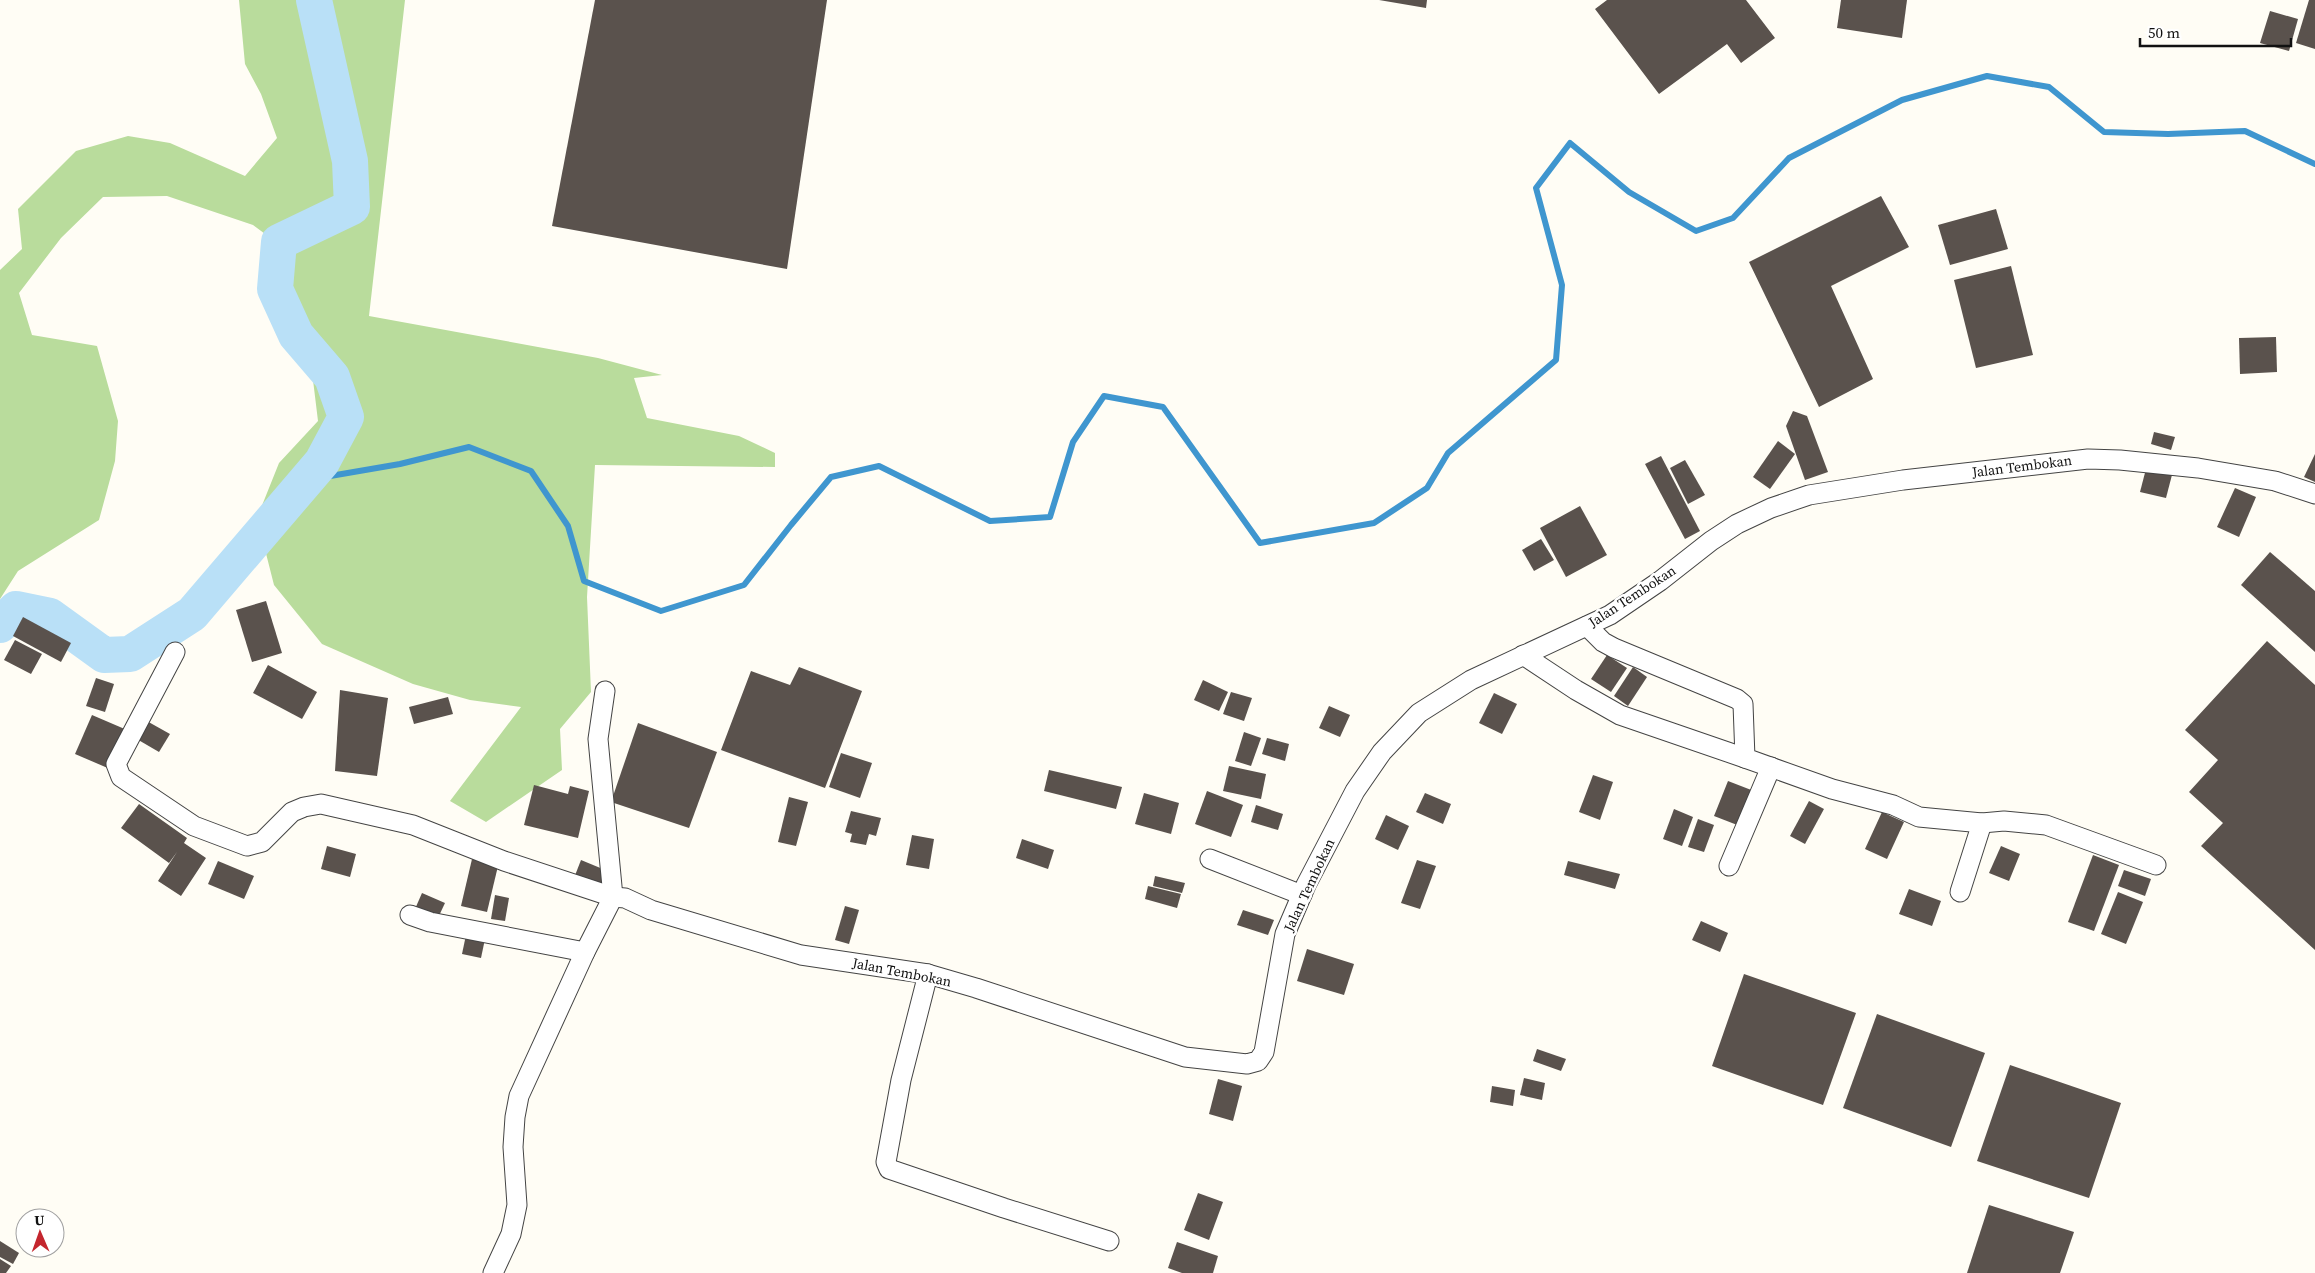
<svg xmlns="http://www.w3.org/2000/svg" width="2315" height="1273" viewBox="0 0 2315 1273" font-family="'Source Serif 4',serif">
	<rect width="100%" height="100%" fill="#fffdf5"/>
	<!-- forest -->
	<path fill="#b9dc9c" d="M 239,0 L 405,0 L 369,316 L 598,358 L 662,375 L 634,378 L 647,418 L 739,436 L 775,453 L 775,467 L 595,465 L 587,597 L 591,692 L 560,729 L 562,770 L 486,822 L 450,801 L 521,707 L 470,700 L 413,684 L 322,644 L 274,585 L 257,518 L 279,463 L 318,421 L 313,380 L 277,332 L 278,278 L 288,251 L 253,225 L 167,196 L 103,197 L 61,238 L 19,293 L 32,335 L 97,346 L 118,421 L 115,461 L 99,520 L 18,571 L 0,599 L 0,270 L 22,249 L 18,209 L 76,151 L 128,136 L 170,143 L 245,176 L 277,138 L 261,94 L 245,64 Z"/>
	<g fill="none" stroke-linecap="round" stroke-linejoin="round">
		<!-- stream -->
		<path stroke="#3f96cf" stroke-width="6" d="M 307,480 L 400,464 L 469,447 L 531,471 L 568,526 L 584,581 L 661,611 L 744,585 L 791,525 L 831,477 L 879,466 L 990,521 L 1050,517 L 1073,442 L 1104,396 L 1163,407 L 1260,543 L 1374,523 L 1427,488 L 1448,453 L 1556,360 L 1562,285 L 1536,188 L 1570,143 L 1629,192 L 1696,231 L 1733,218 L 1789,158 L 1902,100 L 1987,76 L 2049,87 L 2104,132 L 2168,134 L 2245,131 L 2315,164"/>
		<!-- river -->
		<path stroke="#b9e0f7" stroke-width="36" d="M 0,625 L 16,609 L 50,616 L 104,655 L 130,654 L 192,614 L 322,462 L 346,417 L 332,377 L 296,335 L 275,289 L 279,242 L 352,207 L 350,161 L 314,0"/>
	</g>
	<!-- building -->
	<g fill="#5a524d">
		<path d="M 595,0 L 827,0 L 787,269 L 552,226 Z"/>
		<path d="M 1379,0 L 1427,0 L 1426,8 Z"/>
		<path d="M 1607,0 L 1746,0 L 1775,38 L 1741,63 L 1727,44 L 1659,94 L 1595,9 Z"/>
		<path d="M 1841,0 L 1907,0 L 1902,38 L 1837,28 Z"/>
		<path d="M 2309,0 L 2315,0 L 2315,49 L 2296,43 Z"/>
		<path d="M 2270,11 L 2298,19 L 2289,51 L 2260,43 Z"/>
		<path d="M 1881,196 L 1909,247 L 1831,286 L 1873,379 L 1819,407 L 1749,262 Z"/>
		<path d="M 1996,209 L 2008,249 L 1950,265 L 1938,225 Z"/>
		<path d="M 2011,266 L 2033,355 L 1976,368 L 1954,280 Z"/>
		<path d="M 2276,337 L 2277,372 L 2240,374 L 2239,338 Z"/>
		<path d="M 1793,411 L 1807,416 L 1828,472 L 1805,480 L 1786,426 Z"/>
		<path d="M 2154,432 L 2175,437 L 2171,450 L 2151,444 Z"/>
		<path d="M 1778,441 L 1795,454 L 1770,489 L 1753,477 Z"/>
		<path d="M 2315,454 L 2315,482 L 2304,477 Z"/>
		<path d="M 1661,456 L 1700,531 L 1685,539 L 1645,464 Z"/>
		<path d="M 1685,460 L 1705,495 L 1688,504 L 1670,468 Z"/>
		<path d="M 2147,465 L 2173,471 L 2166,498 L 2140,492 Z"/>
		<path d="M 2235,488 L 2256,497 L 2239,537 L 2217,527 Z"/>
		<path d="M 1580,506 L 1607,555 L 1566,577 L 1540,528 Z"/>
		<path d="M 1541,539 L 1554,560 L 1534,571 L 1522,550 Z"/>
		<path d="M 2270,552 L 2315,591 L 2315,652 L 2241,585 Z"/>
		<path d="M 266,601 L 282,653 L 252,662 L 236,610 Z"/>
		<path d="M 23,617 L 71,643 L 61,662 L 13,636 Z"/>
		<path d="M 15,640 L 42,654 L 31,674 L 4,660 Z"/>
		<path d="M 2267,641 L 2315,685 L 2315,950 L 2201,846 L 2223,823 L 2189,792 L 2218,760 L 2185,730 Z"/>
		<path d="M 1607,655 L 1627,668 L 1611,692 L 1591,679 Z"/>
		<path d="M 268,665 L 317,692 L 302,719 L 253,693 Z"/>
		<path d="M 799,667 L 862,691 L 825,788 L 721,750 L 751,671 L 790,685 Z"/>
		<path d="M 1633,667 L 1647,677 L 1628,706 L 1614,696 Z"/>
		<path d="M 96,678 L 114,684 L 105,712 L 86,706 Z"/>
		<path d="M 1203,680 L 1228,692 L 1219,711 L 1194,700 Z"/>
		<path d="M 340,690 L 388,698 L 377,776 L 335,771 Z"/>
		<path d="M 1231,692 L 1252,698 L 1244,721 L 1223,714 Z"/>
		<path d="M 1494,693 L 1517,704 L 1502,734 L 1479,723 Z"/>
		<path d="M 448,697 L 453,714 L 414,724 L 409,707 Z"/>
		<path d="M 1329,706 L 1350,715 L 1340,737 L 1319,728 Z"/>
		<path d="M 92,715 L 127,730 L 110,769 L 75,754 Z"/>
		<path d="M 145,720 L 170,734 L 159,752 L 135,738 Z"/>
		<path d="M 638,723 L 717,752 L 689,828 L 611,802 Z"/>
		<path d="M 1244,732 L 1261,738 L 1251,766 L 1235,761 Z"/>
		<path d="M 1267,738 L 1289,744 L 1285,761 L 1262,754 Z"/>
		<path d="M 841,753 L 872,763 L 860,798 L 829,787 Z"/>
		<path d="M 1229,766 L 1266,774 L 1261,799 L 1223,791 Z"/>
		<path d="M 1049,770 L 1122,787 L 1116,809 L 1044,791 Z"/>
		<path d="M 1593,775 L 1613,782 L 1600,820 L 1579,812 Z"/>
		<path d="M 1728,781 L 1759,793 L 1745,828 L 1714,816 Z"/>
		<path d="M 534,785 L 568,794 L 570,786 L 589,791 L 578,838 L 524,825 Z"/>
		<path d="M 1207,791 L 1243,805 L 1231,837 L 1195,824 Z"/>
		<path d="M 1144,793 L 1179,803 L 1171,834 L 1135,824 Z"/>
		<path d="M 1425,793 L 1451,804 L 1443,824 L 1416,812 Z"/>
		<path d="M 789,797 L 808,802 L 796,846 L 778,842 Z"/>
		<path d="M 1809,801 L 1824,809 L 1805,844 L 1790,836 Z"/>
		<path d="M 139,804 L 187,838 L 184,843 L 206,858 L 181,896 L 158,881 L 177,852 L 169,863 L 121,828 Z"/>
		<path d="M 1256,805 L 1283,814 L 1278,830 L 1251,822 Z"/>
		<path d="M 1674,809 L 1693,817 L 1682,846 L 1663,839 Z"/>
		<path d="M 851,811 L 881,818 L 876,836 L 869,834 L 866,845 L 850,842 L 852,834 L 845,832 Z"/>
		<path d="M 1882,812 L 1904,822 L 1887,859 L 1865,849 Z"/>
		<path d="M 1386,815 L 1409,826 L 1398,850 L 1375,839 Z"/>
		<path d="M 1698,819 L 1714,825 L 1704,852 L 1688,847 Z"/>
		<path d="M 912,835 L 934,839 L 929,869 L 906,865 Z"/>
		<path d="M 1022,839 L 1054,850 L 1048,869 L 1016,858 Z"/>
		<path d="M 327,846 L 356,854 L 350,877 L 321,869 Z"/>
		<path d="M 2001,846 L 2020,854 L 2009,881 L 1989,873 Z"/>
		<path d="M 2093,855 L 2119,865 L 2094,931 L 2068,922 Z"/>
		<path d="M 472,859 L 498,866 L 487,912 L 461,906 Z"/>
		<path d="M 581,860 L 610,872 L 603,889 L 574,878 Z"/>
		<path d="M 1417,860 L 1436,866 L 1420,909 L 1401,903 Z"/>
		<path d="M 218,861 L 254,876 L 244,899 L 208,884 Z"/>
		<path d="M 1568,861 L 1620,874 L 1615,889 L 1564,875 Z"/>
		<path d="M 2124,870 L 2151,879 L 2145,896 L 2118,886 Z"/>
		<path d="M 1155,876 L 1185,883 L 1182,893 L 1153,886 Z"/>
		<path d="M 1148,886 L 1181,894 L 1177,908 L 1145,899 Z"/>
		<path d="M 1909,889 L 1941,901 L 1932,926 L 1899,914 Z"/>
		<path d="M 2118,892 L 2143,902 L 2126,944 L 2101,934 Z"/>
		<path d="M 422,893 L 445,903 L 437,920 L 415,909 Z"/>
		<path d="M 495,895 L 509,898 L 505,921 L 491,919 Z"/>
		<path d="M 845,906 L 859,910 L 849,944 L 835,940 Z"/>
		<path d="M 1243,910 L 1274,920 L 1268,935 L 1237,925 Z"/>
		<path d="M 1701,921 L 1728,933 L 1720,952 L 1692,940 Z"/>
		<path d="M 466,935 L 485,939 L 481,958 L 462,954 Z"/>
		<path d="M 1307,949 L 1354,964 L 1344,995 L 1297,981 Z"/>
		<path d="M 1744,974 L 1856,1013 L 1823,1105 L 1712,1066 Z"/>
		<path d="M 1877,1014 L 1985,1053 L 1951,1147 L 1843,1108 Z"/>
		<path d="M 1537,1049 L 1566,1059 L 1561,1071 L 1533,1061 Z"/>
		<path d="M 2010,1065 L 2121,1103 L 2089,1198 L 1977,1161 Z"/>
		<path d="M 1524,1078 L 1545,1083 L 1542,1100 L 1520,1095 Z"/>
		<path d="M 1218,1079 L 1242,1086 L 1233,1121 L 1209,1114 Z"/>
		<path d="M 1492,1086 L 1515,1090 L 1513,1106 L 1490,1102 Z"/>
		<path d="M 1198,1193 L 1223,1202 L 1209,1240 L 1184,1230 Z"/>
		<path d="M 1989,1205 L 2074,1232 L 2060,1273 L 1967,1273 Z"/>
		<path d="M 0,1241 L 19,1253 L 13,1264 L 0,1257 Z"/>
		<path d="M 1177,1242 L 1218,1256 L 1213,1273 L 1182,1273 L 1168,1268 Z"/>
		<path d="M 0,1259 L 11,1266 L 6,1273 L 0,1273 Z"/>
	</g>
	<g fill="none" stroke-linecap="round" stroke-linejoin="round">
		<!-- street casing -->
		<g stroke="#444" stroke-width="21">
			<g id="street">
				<path d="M 1587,626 L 1603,642 L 1614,648 L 1737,699 L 1743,704 L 1745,758 L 1832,789 L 1893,805 L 1919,817 L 1982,823 L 2004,821 L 2046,825 L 2156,865"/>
				<path d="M 175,652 L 116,764 L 121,777 L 194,826 L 247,846 L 262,842 L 292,812 L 304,807 L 321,804 L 413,825 L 504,861 L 613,897 L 625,898 L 651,910 L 801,955 L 928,974 L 976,988 L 1185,1057 L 1247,1064 L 1258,1061 L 1264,1052 L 1285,934 L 1306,885 L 1355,791 L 1382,752 L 1419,713 L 1471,680 L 1610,615 L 1660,581 L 1711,541 L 1737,524 L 1771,508 L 1809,495 L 1903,480 L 2088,459 L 2120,460 L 2198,468 L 2275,481 L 2315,494"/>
				<path d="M 1523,655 L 1576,690 L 1620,715 L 1745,758"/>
				<path d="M 605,691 L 598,739 L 613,897"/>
				<path d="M 1210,859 L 1302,895"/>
				<path d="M 1729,866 L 1771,767"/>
				<path d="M 1960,892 L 1982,823"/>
				<path d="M 410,915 L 430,922 L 585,952"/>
				<path d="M 928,974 L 901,1080 L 886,1162 L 889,1169 L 1004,1208 L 1109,1241"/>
				<path d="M 493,1273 L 511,1234 L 517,1205 L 513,1147 L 515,1117 L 519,1096 L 585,952 L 613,897"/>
			</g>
		</g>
		<!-- street -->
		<use href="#street" stroke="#fff" stroke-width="19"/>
	</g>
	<g text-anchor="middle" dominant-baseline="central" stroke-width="5" stroke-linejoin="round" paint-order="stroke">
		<!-- street labels -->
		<g font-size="14" fill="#111" stroke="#fff">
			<text transform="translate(2022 466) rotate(-7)">Jalan Tembokan</text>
			<text transform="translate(1632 596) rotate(-33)">Jalan Tembokan</text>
			<text transform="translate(1309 885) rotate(-65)">Jalan Tembokan</text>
			<text transform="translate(902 972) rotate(11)">Jalan Tembokan</text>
		</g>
	</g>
	<!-- north arrow -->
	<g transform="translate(40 1233) rotate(358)"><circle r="24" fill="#ffffff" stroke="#a0a0a0"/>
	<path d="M0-4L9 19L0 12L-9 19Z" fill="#c4262e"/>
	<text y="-8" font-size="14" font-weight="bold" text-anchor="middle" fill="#111111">U</text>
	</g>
	<!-- scale -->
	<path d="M2140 38v8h151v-8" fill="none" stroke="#111111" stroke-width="2.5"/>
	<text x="2148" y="38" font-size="15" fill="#111111" stroke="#ffffff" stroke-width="4" paint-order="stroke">50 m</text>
</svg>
